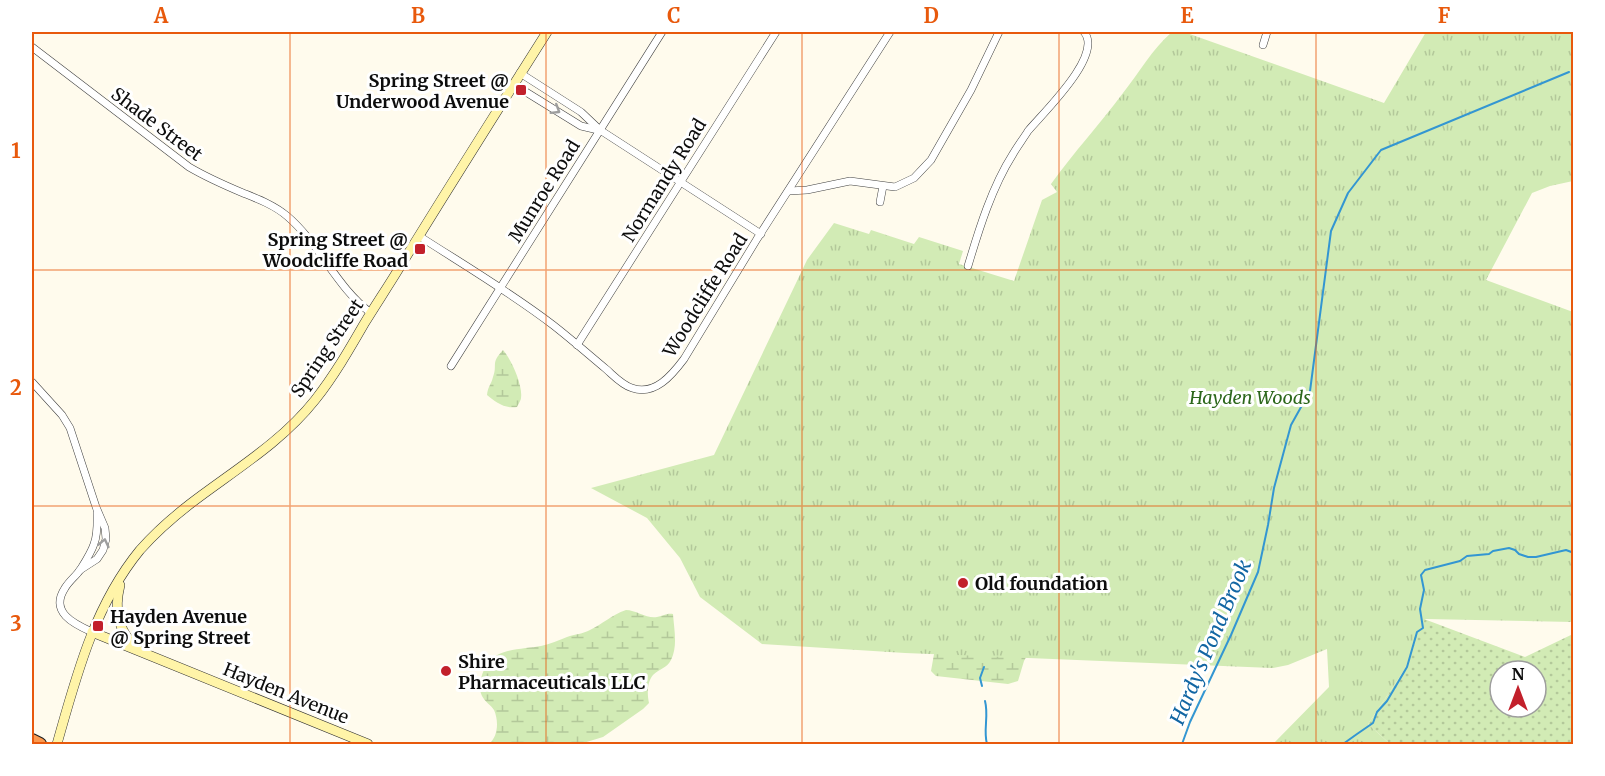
<svg xmlns="http://www.w3.org/2000/svg" width="1605" height="776" viewBox="0 0 1605 776" font-family="Merriweather,serif">
	<defs>
		<pattern id="grass-dots" width="8" height="8" patternUnits="userSpaceOnUse" patternTransform="scale(1.5)"><rect width="8" height="8" fill="#d2ebb5"/><path d="M2 2h.1M6 6h.1" fill="none" stroke="#b3c89a" stroke-width="1.8" stroke-linecap="round"/></pattern>
		<pattern id="wetland-marsh" width="20" height="14" patternUnits="userSpaceOnUse" patternTransform="scale(1.5)"><rect width="20" height="14" fill="#d2ebb5"/><path d="M1 5h8M5 5V1M11 12h8M15 12V8" fill="none" stroke="#b3c89a"/></pattern>
		<pattern id="park-tufts" width="24" height="20" patternUnits="userSpaceOnUse" patternTransform="scale(1.5)"><rect width="24" height="20" fill="#d2ebb5"/><path d="M3 7l-1-3M5 7V3M7 7l1-3M15 17l-1-3M17 17v-4M19 17l1-3" fill="none" stroke="#b3c89a"/></pattern>
	</defs>
	<rect width="100%" height="100%" fill="#fffbed"/>
	<!-- grass -->
	<path fill="url(#grass-dots)" fill-rule="evenodd" d="M 1424,619 L 1525,657 L 1573,634 L 1573,744 L 1390,744 L 1368,724 L 1405,669 ZM 1500,671 L 1536,671 L 1536,707 L 1500,707 Z"/>
	<!-- wetland -->
	<g fill="url(#wetland-marsh)">
		<path d="M 503,350 C 511,359 523,385 521,398 C 521,400 518,405 517,407 C 505,409 495,402 487,395 C 488,386 491,385 493,377 C 498,364 490,364 503,350 Z"/>
		<path d="M 626,610 C 636,610 647,619 657,617 C 664,616 666,613 673,614 C 674,629 678,646 671,660 C 667,668 659,669 653,675 C 647,682 647,694 649,703 L 643,709 L 603,737 L 580,744 L 489,744 C 498,737 499,721 494,710 C 491,705 485,702 482,696 C 477,687 482,670 489,662 C 500,648 526,649 541,646 C 550,644 559,640 567,637 C 575,634 583,634 590,630 C 603,624 611,615 626,610 Z"/>
		<path d="M 939,626 L 1030,650 L 1024,661 L 1018,681 L 1008,684 L 936,676 L 931,671 Z"/>
	</g>
	<!-- park -->
	<path fill="url(#park-tufts)" d="M 1172,32 L 1184,32 L 1384,103 L 1426,32 L 1573,32 L 1573,181 L 1550,186 L 1532,193 L 1486,280 L 1573,312 L 1573,622 L 1425,619 L 1405,669 L 1368,724 L 1390,744 L 1273,744 L 1329,687 L 1327,649 L 1288,665 L 1273,668 L 905,653 L 762,644 L 700,597 L 680,558 L 647,518 L 591,488 L 714,455 L 807,260 L 834,223 L 869,234 L 871,230 L 914,244 L 919,237 L 963,251 L 959,264 L 1014,281 L 1042,200 L 1057,192 L 1051,184 C 1074,152 1100,124 1123,93 C 1139,73 1152,49 1172,32 Z"/>
	<g fill="none" stroke-linecap="round" stroke-linejoin="round">
		<!-- stream -->
		<g stroke="#3396d2" stroke-width="2">
			<path d="M 982,686 L 980,678 L 984,667"/>
			<path d="M 985,701 C 989,716 983,730 987,744"/>
			<path d="M 1182,744 L 1190,722 L 1231,635 L 1258,572 L 1268,525 L 1274,488 L 1291,425 L 1310,391 L 1331,231 L 1348,193 L 1381,150 L 1569,72"/>
			<path d="M 1343,744 L 1357,734 L 1373,723 L 1377,712 L 1387,701 L 1407,667 L 1417,632 L 1423,628 L 1420,609 L 1424,590 L 1421,575 L 1425,570 L 1460,561 L 1467,556 L 1489,554 L 1493,551 L 1509,548 L 1515,550 L 1519,554 L 1528,557 L 1536,557 L 1566,550 L 1574,553"/>
		</g>
		<!-- street casing -->
		<g stroke="#404040" stroke-width="8">
			<g id="street">
				<path d="M 1263,45 L 1267,32"/>
				<path d="M 32,47 L 189,167 C 206,177 224,185 243,193 C 258,199 274,205 287,216 C 320,244 336,287 371,313"/>
				<path d="M 520,73 L 581,112 L 600,130 L 761,234"/>
				<path d="M 513,84 L 581,126 L 598,130"/>
				<path d="M 789,191 L 807,190 L 850,181 L 895,187 L 914,178 L 931,160 L 971,90 L 999,32"/>
				<path d="M 880,202 L 883,186"/>
				<path d="M 419,236 C 464,265 510,292 553,325 C 571,339 588,354 606,369 C 614,376 622,385 632,388 C 655,396 672,375 684,359 L 757,239 L 890,32"/>
				<path d="M 968,266 C 979,229 992,187 1013,154 C 1017,147 1023,139 1028,131 C 1043,113 1104,55 1084,32"/>
				<path d="M 577,345 L 776,32"/>
				<path d="M 451,366 L 662,32"/>
				<path d="M 32,382 L 62,415 L 70,428 L 96,507 L 105,528 L 106,539 L 103,550 L 97,559 L 80,570"/>
				<path d="M 92,632 C 74,624 49,612 65,588 C 69,581 76,576 80,570 C 85,562 91,553 94,544 C 98,534 97,523 97,512"/>
			</g>
		</g>
		<!-- secondary casing -->
		<g stroke="#2f2f2f" stroke-width="10">
			<g id="secondary">
				<path d="M 120,585 C 114,610 117,630 137,648"/>
				<path d="M 92,632 L 368,744"/>
				<path d="M 57,744 C 76,677 94,606 140,550 C 155,533 172,518 190,504 C 233,471 281,443 315,400 C 334,376 349,350 364,324 C 375,306 387,288 398,270 C 447,190 497,111 547,32"/>
			</g>
		</g>
		<!-- highway casing -->
		<g stroke="#1e1e1e" stroke-width="14">
			<path id="highway" d="M 32,740 L 40,744"/>
		</g>
		<!-- street -->
		<use href="#street" stroke="#fff" stroke-width="7"/>
		<!-- secondary -->
		<use href="#secondary" stroke="#fff4a8" stroke-width="9"/>
		<!-- highway -->
		<use href="#highway" stroke="#fa9a50" stroke-width="12"/>
	</g>
	<!-- one-way arrows -->
	<defs><path id="oneway-chevron" d="M-2-3.5L2.5 0L-2 3.5" fill="none" stroke-width="1.6" stroke-linecap="round" stroke-linejoin="round" transform="scale(1.5)"/></defs>
	<g stroke="#9e9e9e">
		<use href="#oneway-chevron" transform="translate(556 110) rotate(32)"/>
		<use href="#oneway-chevron" transform="translate(104 543) rotate(-77)"/>
	</g>
	<!-- grid -->
	<path fill="none" stroke="#e8590c" stroke-width="1.5" stroke-opacity="0.55" d="M 290,32 L 290,744M 546,32 L 546,744M 802,32 L 802,744M 1059,32 L 1059,744M 1316,32 L 1316,744M 32,270 L 1574,270M 32,506 L 1574,506"/>
	<!-- markers -->
	<g fill="#c2202b" stroke="#fff" stroke-width="2">
		<rect x="515" y="84" width="12" height="12" rx="3"/>
		<rect x="414" y="243" width="12" height="12" rx="3"/>
		<circle cx="963" cy="583" r="6"/>
		<rect x="92" y="620" width="12" height="12" rx="3"/>
		<circle cx="446" cy="671" r="6"/>
	</g>
	<g text-anchor="middle" dominant-baseline="central" stroke-width="6" stroke-linejoin="round" paint-order="stroke">
		<!-- poi labels -->
		<g font-size="18" font-weight="bold" fill="#0d0d0d" stroke="#fff" text-anchor="start">
			<text x="509" y="80" text-anchor="end">Spring Street @<tspan x="509" dy="21">Underwood Avenue</tspan></text>
			<text x="408" y="239" text-anchor="end">Spring Street @<tspan x="408" dy="21">Woodcliffe Road</tspan></text>
			<text x="975" y="583">Old foundation</text>
			<text x="110" y="616">Hayden Avenue<tspan x="110" dy="21">@ Spring Street</tspan></text>
			<text x="458" y="661">Shire<tspan x="458" dy="21">Pharmaceuticals LLC</tspan></text>
		</g>
		<!-- street labels -->
		<g font-size="18" fill="#0d0d0d" stroke="#fff">
			<text transform="translate(157 124) rotate(37)">Shade Street</text>
			<text transform="translate(664 180) rotate(-58)">Normandy Road</text>
			<text transform="translate(544 191) rotate(-58)">Munroe Road</text>
			<text transform="translate(705 295) rotate(-58)">Woodcliffe Road</text>
			<text transform="translate(327 348) rotate(-56)">Spring Street</text>
			<text transform="translate(286 693) rotate(22)">Hayden Avenue</text>
		</g>
		<!-- park labels -->
		<g font-size="18" font-style="italic" fill="#2c671b" stroke="#fff">
			<text x="1250" y="397">Hayden Woods</text>
		</g>
		<!-- water labels -->
		<g font-size="20" font-style="italic" fill="#1266a3" stroke="#fff">
			<text transform="translate(1210 642) rotate(-67)">Hardy's Pond Brook</text>
		</g>
	</g>
	<!-- border -->
	<rect width="1605" height="776" fill="none" stroke="#ffffff" stroke-width="66"/>
	<!-- north arrow -->
	<g transform="translate(1518 689)"><circle r="28" fill="#ffffff" stroke="#9e9e9e" stroke-width="1.5"/>
	<path d="M0-4.5L10 22L0 15L-10 22Z" fill="#c2202b"/>
	<text y="-9" font-size="16" font-weight="bold" text-anchor="middle" fill="#0d0d0d">N</text>
	</g>
	<rect x="33" y="33" width="1539" height="710" fill="none" stroke="#e8590c" stroke-width="2"/>
	<g font-size="20" text-anchor="middle" font-weight="bold" fill="#e8590c">
		<text x="161" y="23">A</text>
		<text x="418" y="23">B</text>
		<text x="674" y="23">C</text>
		<text x="931" y="23">D</text>
		<text x="1187" y="23">E</text>
		<text x="1444" y="23">F</text>
		<text x="16" y="158">1</text>
		<text x="16" y="395">2</text>
		<text x="16" y="631">3</text>
	</g>
</svg>
